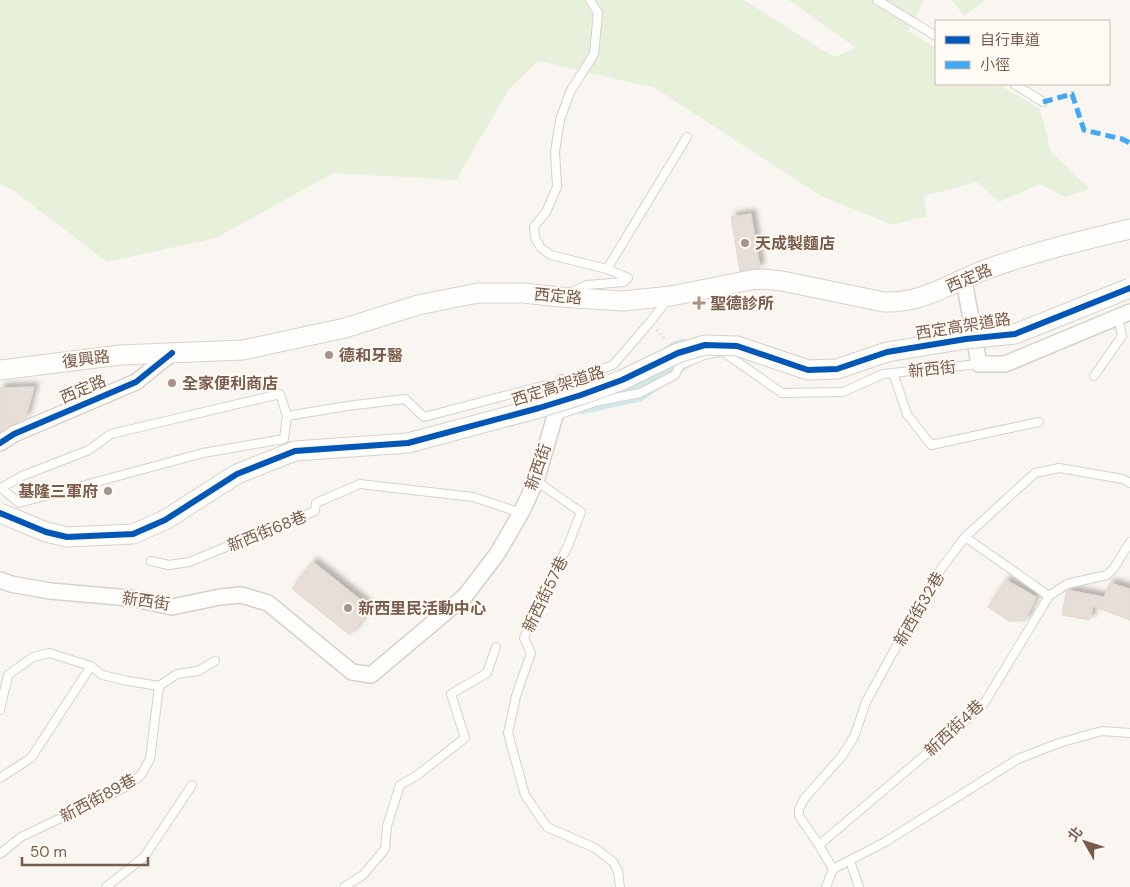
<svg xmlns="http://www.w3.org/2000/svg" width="1130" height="887" viewBox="0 0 1130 887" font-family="'DM Sans','Noto Sans TC',sans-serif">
	<defs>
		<filter id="shadow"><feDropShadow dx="4.5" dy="-4.5" stdDeviation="2.5" flood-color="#0004"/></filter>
	</defs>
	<rect width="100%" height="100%" fill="#f9f5f0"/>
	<!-- green -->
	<g fill="#e7f0db">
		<path d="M 0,0 L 744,0 L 834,57 L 856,48 L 789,0 L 924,0 L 908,31 L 936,48 L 936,84 L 998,84 L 1040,109 L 1051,152 L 1090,189 L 1065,197 L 1040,184 L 999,202 L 977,182 L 924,196 L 926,216 L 893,225 L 821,196 L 655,88 L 538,61 L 509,89 L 456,180 L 333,173 L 216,238 L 107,262 L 13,190 L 0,184 Z"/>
		<path d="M 952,0 L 986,0 L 964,16 Z"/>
	</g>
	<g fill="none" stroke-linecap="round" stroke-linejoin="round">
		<!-- river -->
		<path stroke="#d0e8ea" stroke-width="30" d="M 581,399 L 636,387 L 680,355 L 683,354"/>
	</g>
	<!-- building -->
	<g fill="#e6ded7" stroke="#e2d8d2" filter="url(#shadow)">
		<path d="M 751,214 L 760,268 L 740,271 L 731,217 Z"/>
		<path d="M 34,387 L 26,417 L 0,432 L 0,388 Z"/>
		<path d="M 313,562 L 371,608 L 350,635 L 292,589 Z"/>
		<path d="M 1006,580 L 1036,597 L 1025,621 L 1009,621 L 988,607 Z"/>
		<path d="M 1110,583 L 1130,589 L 1130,620 L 1093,606 L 1090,620 L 1062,615 L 1067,590 L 1104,597 Z"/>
	</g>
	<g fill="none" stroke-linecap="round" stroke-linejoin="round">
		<!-- service casing -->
		<g stroke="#d7d1cb" stroke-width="10">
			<g id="service">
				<path d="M 877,0 L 936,36"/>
				<path d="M 1014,84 L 1043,102"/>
				<path d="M 607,269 L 687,137"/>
				<path d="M 571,292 L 587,285 L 624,282 L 628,278 L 607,269 L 551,255 L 541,248 L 535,238 L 534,227 L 546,212 L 557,187 L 555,152 L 560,120 L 570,92 L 594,54 L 598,13 L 590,0"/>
				<path d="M 893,373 L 907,414 L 931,445 L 1039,422"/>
				<path d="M 1094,376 L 1122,336 L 1118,317"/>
				<path d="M 287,416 L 347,406 L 405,399 L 424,417 L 542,386 L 562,383 L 613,365 L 651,321 L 668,299"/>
				<path d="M 555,416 L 595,402 L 640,393 L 675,375 L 680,365 L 704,355 L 722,351 L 782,393 L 843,392 L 883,374 L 979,364"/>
				<path d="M 536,481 L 581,512 L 567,548 L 540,598 L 524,638 L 531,653 L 516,696 L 508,733 L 525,795 L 547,827 L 595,848 L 613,862 L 618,871 L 620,887"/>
				<path d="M 0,488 L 1,488 L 22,476 L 89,450 L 111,434 L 280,394 L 287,416 L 284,439 L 203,453 L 19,503 L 1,488"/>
				<path d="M 965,537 L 1049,596"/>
				<path d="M 151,561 L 169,565 L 189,562 L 315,511 L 316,503 L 360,484 L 473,497 L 521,513"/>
				<path d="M 0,710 L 8,675 L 33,657 L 49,653 L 91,666"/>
				<path d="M 0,778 L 31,758 L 91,666 L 102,675 L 128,681 L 159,686"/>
				<path d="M 819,845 L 799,816 L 799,809 L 804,799 L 842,756 L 854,737 L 866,702 L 891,656 L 941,569 L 965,537 L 1035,473 L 1059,468 L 1123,479 L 1130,483"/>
				<path d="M 0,854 L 21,837 L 124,788 L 141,775 L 150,759 L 159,686 L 177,674 L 198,671 L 215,661"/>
				<path d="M 850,861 L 859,887"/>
				<path d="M 833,869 L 819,845 L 971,716 L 985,702 L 1049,596 L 1067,584 L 1107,575 L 1114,568 L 1130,542"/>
				<path d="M 106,887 L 144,857 L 192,785"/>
				<path d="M 344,887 L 363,875 L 385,849 L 387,826 L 400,785 L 416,776 L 465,738 L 451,694 L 487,673 L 496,647"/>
				<path d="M 826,887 L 833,869 L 885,842 L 1018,759 L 1059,743 L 1102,731 L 1130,733"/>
			</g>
		</g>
		<!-- minor casing -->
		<g stroke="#d7d1cb" stroke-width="18">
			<g id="minor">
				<path d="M 964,280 L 979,364 L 1005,364 L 1130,312"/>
				<path d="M 0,443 L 14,434 L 136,382 L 172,353"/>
				<path d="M 0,580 L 11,584 L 50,591 L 130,598 L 172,607 L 220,597 L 241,595 L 268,603 L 352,672 L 371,675 L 465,596 L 497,554 L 521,513 L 536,481 L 555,416 L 562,383"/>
			</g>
		</g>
		<!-- tertiary casing -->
		<g stroke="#d7d1cb" stroke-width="21">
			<path id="tertiary" d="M 0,370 L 120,355 L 243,350 L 345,328 L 418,305 L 478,293 L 523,293 L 560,297 L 623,301 L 671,296 L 751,280 L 763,279 L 782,281 L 884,302 C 925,304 956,279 993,267 C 1038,251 1084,240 1130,229"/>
		</g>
		<!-- path -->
		<path stroke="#dcd5d0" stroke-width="3" stroke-dasharray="1 4" stroke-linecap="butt" d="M 657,330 L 666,341"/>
		<!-- service -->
		<use href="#service" stroke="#fefefd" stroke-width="8"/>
		<!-- minor -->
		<use href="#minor" stroke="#fefefd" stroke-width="15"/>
		<!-- tertiary -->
		<use href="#tertiary" stroke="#fefefd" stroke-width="19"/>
		<!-- tertiary-bridge casing -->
		<g stroke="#d7d1cb" stroke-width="21" stroke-linecap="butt">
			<path id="tertiary-bridge" d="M 0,513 L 46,532 L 67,537 L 133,534 L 165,520 L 237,474 L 295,451 L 408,443 L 539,408 L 581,395 L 622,380 L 678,353 L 705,345 L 737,346 L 808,370 L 837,369 L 887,352 L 966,339 L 1015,334 L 1130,288"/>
		</g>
		<!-- tertiary-bridge -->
		<use href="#tertiary-bridge" stroke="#fefefd" stroke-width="19"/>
		<!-- quiet -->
		<path stroke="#3fa9f5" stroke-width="5" stroke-dasharray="10 5" stroke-linecap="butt" d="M 1043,102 L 1072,94 L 1084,130 L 1122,139 L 1130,143"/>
		<!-- cycleway casing -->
		<g stroke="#fffaf3" stroke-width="9">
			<g id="cycleway">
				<path d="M 0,443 L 14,434 L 136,382 L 172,353"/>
				<path d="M 0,513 L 46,532 L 67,537 L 133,534 L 165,520 L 237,474 L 295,451 L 408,443 L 539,408 L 581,395 L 622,380 L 678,353 L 705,345 L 737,346 L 808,370 L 837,369 L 887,352 L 966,339 L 1015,334 L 1130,288"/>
			</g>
		</g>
		<!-- cycleway -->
		<use href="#cycleway" stroke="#0057b8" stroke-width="6"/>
	</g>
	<!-- markers -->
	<g fill="#a69286" stroke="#fffaf3" stroke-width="2">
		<circle cx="745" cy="243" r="5"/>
		<path d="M696.5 295.5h5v5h5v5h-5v5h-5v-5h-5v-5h5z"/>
		<circle cx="329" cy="355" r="5"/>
		<circle cx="172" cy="383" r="5"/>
		<circle cx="108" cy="491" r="5"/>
		<circle cx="348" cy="608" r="5"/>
	</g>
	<g text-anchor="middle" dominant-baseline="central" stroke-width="4" stroke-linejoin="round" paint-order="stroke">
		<!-- poi labels -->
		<g font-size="16" font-weight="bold" fill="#7a5c4d" stroke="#fffaf3" text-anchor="start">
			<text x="755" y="243">天成製麵店</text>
			<text x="710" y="303">聖德診所</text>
			<text x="339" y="355">德和牙醫</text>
			<text x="182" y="383">全家便利商店</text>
			<text x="98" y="491" text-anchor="end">基隆三軍府</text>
			<text x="358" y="608">新西里民活動中心</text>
		</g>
		<!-- street labels -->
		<g font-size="16" fill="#7a5c4d" stroke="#fffaf3">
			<text transform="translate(969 278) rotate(-23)">西定路</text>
			<text transform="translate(558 296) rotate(5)">西定路</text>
			<text transform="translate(963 326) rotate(-9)">西定高架道路</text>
			<text transform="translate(86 359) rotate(-7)">復興路</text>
			<text transform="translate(932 369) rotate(-6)">新西街</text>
			<text transform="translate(558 386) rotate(-18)">西定高架道路</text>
			<text transform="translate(83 389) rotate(-23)">西定路</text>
			<text transform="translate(538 467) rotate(-71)">新西街</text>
			<text transform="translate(267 531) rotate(-22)">新西街68巷</text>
			<text transform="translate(545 594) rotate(-64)">新西街57巷</text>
			<text transform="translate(146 601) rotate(8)">新西街</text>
			<text transform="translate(919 609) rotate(-60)">新西街32巷</text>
			<text transform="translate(954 728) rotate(-43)">新西街4巷</text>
			<text transform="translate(98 798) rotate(-28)">新西街89巷</text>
		</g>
	</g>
	<!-- legend -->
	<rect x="935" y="20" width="175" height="65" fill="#fffaf3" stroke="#cabbb1"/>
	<rect x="945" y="36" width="25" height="8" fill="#0057b8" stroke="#cabbb1"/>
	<text x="980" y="45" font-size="15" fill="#7a5c4d">自行車道</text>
	<rect x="945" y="61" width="25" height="8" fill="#3fa9f5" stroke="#cabbb1"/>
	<text x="980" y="70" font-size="15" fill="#7a5c4d">小徑</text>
	<!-- north arrow -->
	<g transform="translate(1085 842) rotate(309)" stroke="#fffaf3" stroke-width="4" paint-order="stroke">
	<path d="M0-4L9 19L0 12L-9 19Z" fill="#7a5c4d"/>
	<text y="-8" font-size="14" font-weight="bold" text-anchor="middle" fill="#7a5c4d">北</text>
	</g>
	<!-- scale -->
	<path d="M22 857v8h126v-8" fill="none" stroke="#7a5c4d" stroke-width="2.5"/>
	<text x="30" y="857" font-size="15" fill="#7a5c4d" stroke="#fffaf3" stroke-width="4" paint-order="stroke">50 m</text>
</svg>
